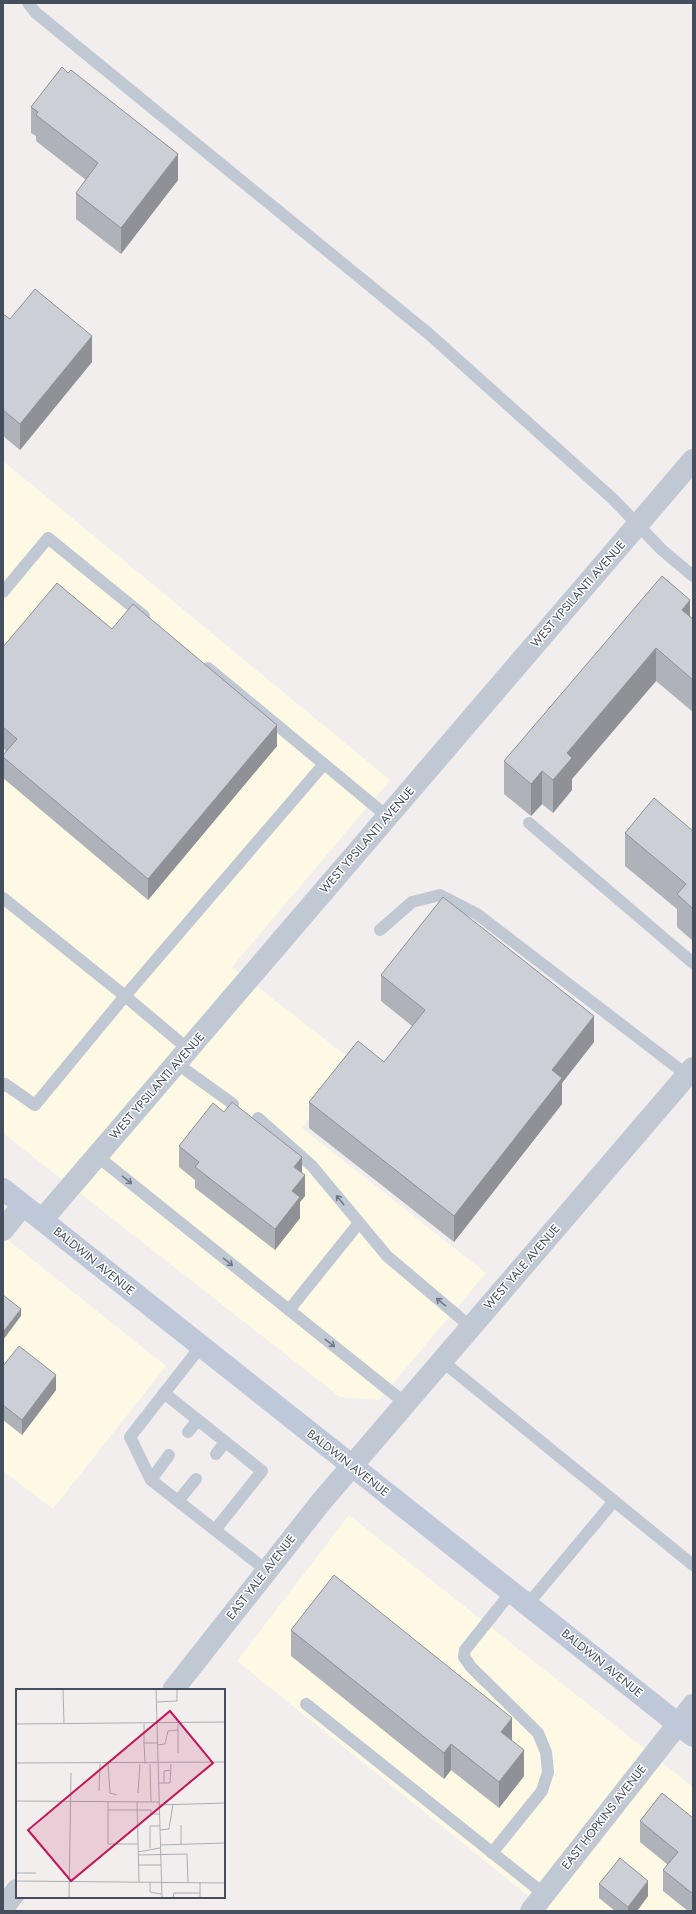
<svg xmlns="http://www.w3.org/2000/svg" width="696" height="1914" viewBox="0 0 696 1914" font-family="Jost,sans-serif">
	<rect width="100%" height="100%" fill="#f1eeed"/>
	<!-- commercial -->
	<g fill="#fdf9e5">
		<path d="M 3,461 L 390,780 L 232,967 L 354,1062 L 302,1128 L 486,1273 L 379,1400 L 340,1397 L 3,1133 Z"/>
		<path d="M 3,1236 L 166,1366 L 53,1509 L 3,1471 Z"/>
		<path d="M 349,1515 L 693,1787 L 693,1911 L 547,1911 L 237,1661 Z"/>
	</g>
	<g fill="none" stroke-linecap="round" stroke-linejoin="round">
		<!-- lane -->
		<g stroke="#c0c8d4" stroke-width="12">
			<path d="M 28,3 L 36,13 L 429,334 L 613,499 L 662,550 L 693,576"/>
			<path d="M 3,592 L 48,538 L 144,616"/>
			<path d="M 208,668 L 324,764"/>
			<path d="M 529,823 L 693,963"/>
			<path d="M 3,898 L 125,996 L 188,1049"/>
			<path d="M 380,930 L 412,902 L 440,895 L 477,914 L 687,1075"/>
			<path d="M 176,1063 L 233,1104"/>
			<path d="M 3,1086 L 5,1084 L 35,1105 L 125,996 L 324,764 L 388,817"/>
			<path d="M 258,1118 L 312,1166 L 387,1256 L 471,1327"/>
			<path d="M 97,1156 L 405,1403"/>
			<path d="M 289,1310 L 359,1223"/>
			<path d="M 201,1346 L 130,1437 L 151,1480 L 266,1570"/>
			<path d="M 442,1361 L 614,1501 L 528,1604"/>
			<path d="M 164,1393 L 262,1471 L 215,1530"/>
			<path d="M 188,1432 L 198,1420"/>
			<path d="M 216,1454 L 225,1442"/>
			<path d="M 151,1480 L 169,1455"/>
			<path d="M 178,1501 L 196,1479"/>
			<path d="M 614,1501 L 693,1565"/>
			<path d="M 306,1704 L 544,1894"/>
			<path d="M 492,1853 L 542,1791 L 548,1772 L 546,1752 L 538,1733 L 471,1667 L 464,1657 L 465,1650 L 512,1591"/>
		</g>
		<!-- street -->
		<g stroke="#c0c8d4" stroke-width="22">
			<path d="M 42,1220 L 693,460"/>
			<path d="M 3,1230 L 23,1205"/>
			<path d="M 173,1690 L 321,1502 L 693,1068"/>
			<path d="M 3,1908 L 17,1890"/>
			<path d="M 531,1911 L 693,1705"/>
		</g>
		<!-- secondary -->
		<path stroke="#bfc8d8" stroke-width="22" d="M 3,1189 L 693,1736"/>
	</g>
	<!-- wall -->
	<g fill="#afb2b8">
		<path d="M 31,107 L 178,180 L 121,254 L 76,219 L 76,193 L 86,180 L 36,141 L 36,136 L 31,133 Z"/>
		<path d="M 3,314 L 10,319 L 92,362 L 20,450 L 3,436 Z"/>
		<path d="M 690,617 L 693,619 L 693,712 L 656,681 L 572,779 L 572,790 L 553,813 L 542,804 L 531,816 L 504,794 L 504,761 Z"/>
		<path d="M 112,629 L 277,746 L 148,900 L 3,778 L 3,755 L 6,751 L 3,748 L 3,647 Z"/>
		<path d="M 693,831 L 693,941 L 677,927 L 677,909 L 625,866 L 625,833 Z"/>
		<path d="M 381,975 L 594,1042 L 562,1083 L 562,1104 L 454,1242 L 309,1128 L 309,1102 L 384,1062 L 412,1026 L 381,1001 Z"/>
		<path d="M 179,1146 L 302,1173 L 305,1196 L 300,1202 L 300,1218 L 275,1250 L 195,1188 L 195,1180 L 179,1167 Z"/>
		<path d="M 3,1366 L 56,1390 L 22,1435 L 3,1420 Z"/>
		<path d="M 291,1630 L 512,1741 L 524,1776 L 499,1808 L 451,1770 L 444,1779 L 291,1656 Z"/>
		<path d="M 693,1818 L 693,1911 L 688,1911 L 663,1891 L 663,1870 L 668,1865 L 640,1842 L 640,1821 Z"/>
		<path d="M 599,1884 L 648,1896 L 637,1911 L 615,1911 L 599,1898 Z"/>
	</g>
	<!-- shaded-wall -->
	<g fill="#8f9196">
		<path d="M 178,154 L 178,180 L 121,254 L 121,228 Z"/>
		<path d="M 92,336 L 92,362 L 20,450 L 20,424 Z"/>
		<path d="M 690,600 L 690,633 L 682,610 Z"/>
		<path d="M 656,648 L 656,681 L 572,779 L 572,790 L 553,813 L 553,780 L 567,753 Z"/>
		<path d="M 277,725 L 277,746 L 148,900 L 148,879 Z"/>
		<path d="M 542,771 L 542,804 L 531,816 L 531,784 Z"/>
		<path d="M 594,1016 L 594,1042 L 562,1083 L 562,1104 L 454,1242 L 454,1216 L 552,1070 Z"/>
		<path d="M 302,1157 L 302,1178 L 294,1167 Z"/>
		<path d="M 305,1175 L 305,1196 L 300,1202 L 300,1218 L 275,1250 L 275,1229 L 292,1191 Z"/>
		<path d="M 21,1309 L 21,1316 L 3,1340 L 3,1332 Z"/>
		<path d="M 56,1375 L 56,1390 L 22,1435 L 22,1420 Z"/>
		<path d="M 512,1718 L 512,1744 L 501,1732 Z"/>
		<path d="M 451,1744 L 451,1770 L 444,1779 L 444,1753 Z"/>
		<path d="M 524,1750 L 524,1776 L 499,1808 L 499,1782 Z"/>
		<path d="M 648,1881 L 648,1896 L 637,1911 L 628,1911 L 628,1907 Z"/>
	</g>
	<!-- building -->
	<g fill="#cccfd6" stroke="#8f9196">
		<path d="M 62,67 L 68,73 L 71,70 L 178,154 L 121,228 L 76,193 L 98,163 L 36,115 L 38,112 L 31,107 Z"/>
		<path d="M 35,289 L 92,336 L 20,424 L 3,410 L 3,314 L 10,319 Z"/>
		<path d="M 662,576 L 690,600 L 682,610 L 693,619 L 693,680 L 656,648 L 567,753 L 572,758 L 553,780 L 542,771 L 531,784 L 504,761 Z"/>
		<path d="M 57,583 L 112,629 L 133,604 L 277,725 L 148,879 L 3,757 L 3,755 L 17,739 L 3,727 L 3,647 Z"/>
		<path d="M 654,798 L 693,831 L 693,909 L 677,894 L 686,884 L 625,833 Z"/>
		<path d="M 443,897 L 594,1016 L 552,1070 L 562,1078 L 454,1216 L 309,1102 L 358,1041 L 384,1062 L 425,1010 L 381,975 Z"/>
		<path d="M 232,1102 L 302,1157 L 294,1167 L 305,1175 L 292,1191 L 300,1197 L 275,1229 L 195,1167 L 199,1162 L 179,1146 L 213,1103 L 224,1112 Z"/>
		<path d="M 3,1295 L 21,1309 L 3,1332 Z"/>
		<path d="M 19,1346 L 56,1375 L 22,1420 L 3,1405 L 3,1366 Z"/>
		<path d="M 334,1575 L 512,1718 L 501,1732 L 524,1750 L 499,1782 L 451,1744 L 444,1753 L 291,1630 Z"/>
		<path d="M 662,1793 L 693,1818 L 693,1894 L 663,1870 L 678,1852 L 640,1821 Z"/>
		<path d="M 620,1858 L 648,1881 L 628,1907 L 599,1884 Z"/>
	</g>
	<!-- one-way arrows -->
	<defs><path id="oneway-shaft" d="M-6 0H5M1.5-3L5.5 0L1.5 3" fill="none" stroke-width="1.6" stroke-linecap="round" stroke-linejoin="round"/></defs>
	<g stroke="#707986">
		<use href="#oneway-shaft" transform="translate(127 1180) rotate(39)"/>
		<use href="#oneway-shaft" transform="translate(340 1200) rotate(-129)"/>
		<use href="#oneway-shaft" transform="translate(228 1262) rotate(39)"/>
		<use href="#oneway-shaft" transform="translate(441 1302) rotate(-141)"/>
		<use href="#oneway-shaft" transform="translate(330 1343) rotate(38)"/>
	</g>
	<g text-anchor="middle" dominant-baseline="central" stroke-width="3" stroke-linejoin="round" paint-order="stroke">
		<!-- street labels -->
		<g font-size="12" fill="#454e5c" stroke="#fff">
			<text transform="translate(578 594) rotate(-49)">WEST YPSILANTI AVENUE</text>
			<text transform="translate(367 840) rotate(-49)">WEST YPSILANTI AVENUE</text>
			<text transform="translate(157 1086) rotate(-49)">WEST YPSILANTI AVENUE</text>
			<text transform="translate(94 1261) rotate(39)">BALDWIN AVENUE</text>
			<text transform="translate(522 1267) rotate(-49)">WEST YALE AVENUE</text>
			<text transform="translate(348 1463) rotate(38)">BALDWIN AVENUE</text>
			<text transform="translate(261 1577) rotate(-52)">EAST YALE AVENUE</text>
			<text transform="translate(602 1663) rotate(39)">BALDWIN AVENUE</text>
			<text transform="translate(604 1817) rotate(-52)">EAST HOPKINS AVENUE</text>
		</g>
	</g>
	<!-- overview -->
	<g transform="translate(16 1689)">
		<rect width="209" height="209" fill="#f1eeed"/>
		<path fill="none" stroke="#acaeb3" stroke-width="1" d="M 47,0 L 48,35M 140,0 L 146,209M 140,13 L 161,12 L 161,0M 0,35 L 209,33M 128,35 L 128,54M 162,35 L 162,64M 141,56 L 149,55 L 152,42 L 162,41M 0,74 L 209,73M 92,75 L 94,104 L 101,106M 129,75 L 128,54 L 141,54M 134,75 L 135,113M 142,94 L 154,94 L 155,75M 148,94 L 148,82 L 155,81M 83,102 L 84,75M 122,104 L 124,75M 0,112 L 143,113M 92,113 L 92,121 L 135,121 L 135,125 L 143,125M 121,113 L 123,193M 143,116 L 209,114M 92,121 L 92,155 L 122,155M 165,136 L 165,155M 144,141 L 153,140 L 157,115M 144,156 L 209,154M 134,159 L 134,137 L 144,137M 122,163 L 144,159M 122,166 L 171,165 L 172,193M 122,176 L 145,176M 0,184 L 20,184M 0,192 L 209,194M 134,193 L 134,203 L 145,205M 184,193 L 184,209M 53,209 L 55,84M 157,209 L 158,204 L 184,204"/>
		<path fill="#c2185b" fill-opacity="0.15" stroke="#c2185b" stroke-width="2" d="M 154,22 L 197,74 L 55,192 L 12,141 Z"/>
		<rect width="209" height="209" fill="none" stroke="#454e5c" stroke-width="2"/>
	</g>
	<!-- border -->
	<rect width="696" height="1914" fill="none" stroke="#454e5c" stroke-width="8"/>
</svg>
